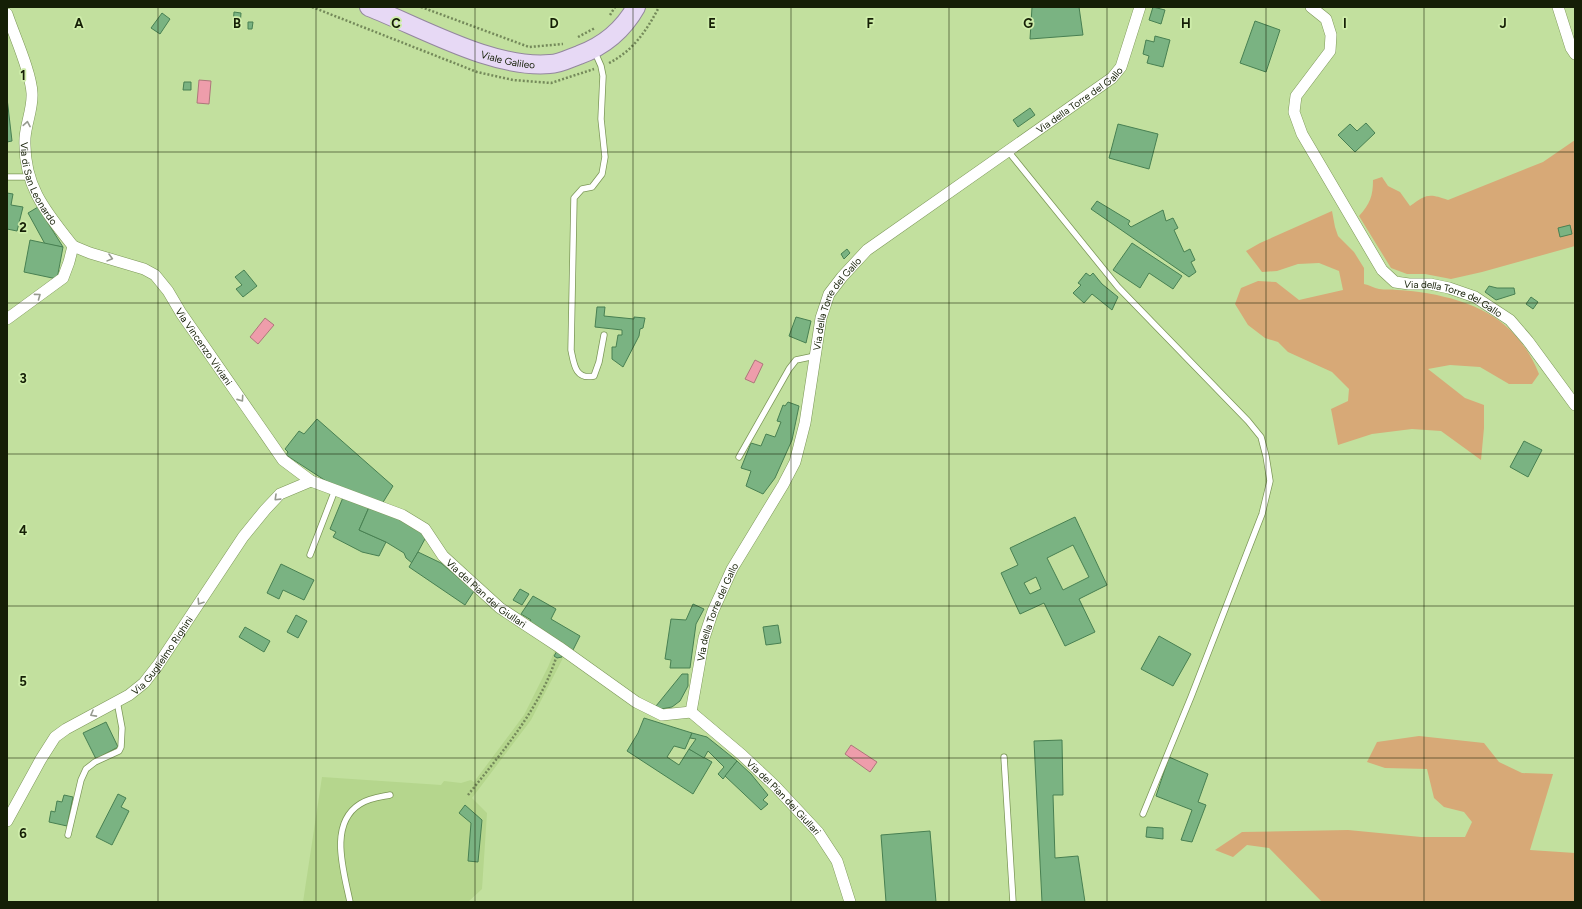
<svg xmlns="http://www.w3.org/2000/svg" width="1582" height="909" viewBox="0 0 1582 909" font-family="Figtree,sans-serif">
	<rect width="100%" height="100%" fill="#c2e09e"/>
	<!-- built -->
	<path fill="#b5d68d" d="M 555,650 L 564,656 L 531,720 L 472,798 L 487,813 L 482,889 L 468,902 L 303,902 L 322,777 L 441,785 L 444,781 L 461,783 L 471,780 L 474,782 L 524,715 L 548,667 Z"/>
	<!-- green -->
	<g fill="#d7a977">
		<path d="M 1575,140 L 1575,246 L 1482,272 L 1451,279 L 1425,274 L 1407,274 L 1391,268 L 1359,216 C 1370,204 1373,196 1373,180 L 1382,177 L 1388,186 L 1400,192 L 1410,206 C 1426,194 1429,193 1448,200 L 1543,162 Z"/>
		<path d="M 1332,211 L 1335,227 L 1338,236 L 1354,252 L 1364,268 L 1364,284 C 1369,285 1374,288 1379,289 C 1385,290 1391,289 1397,290 C 1404,290 1411,291 1419,292 C 1474,300 1517,319 1539,374 L 1532,384 L 1509,384 L 1480,367 L 1450,365 L 1428,369 L 1465,398 L 1484,405 L 1484,428 L 1481,460 L 1441,431 L 1412,429 L 1372,434 L 1338,445 L 1331,409 L 1348,401 L 1349,389 L 1332,372 L 1288,352 L 1278,342 L 1265,338 L 1248,325 L 1235,304 L 1241,288 L 1258,281 L 1276,282 L 1299,300 L 1343,290 L 1339,271 L 1319,263 L 1298,264 L 1277,271 L 1262,272 L 1246,251 L 1260,243 Z"/>
		<path d="M 1419,736 L 1484,743 L 1499,762 L 1522,773 L 1553,774 L 1530,850 L 1575,853 L 1575,902 L 1322,902 L 1269,848 L 1247,845 L 1233,857 L 1215,850 L 1242,832 L 1348,830 L 1421,837 L 1465,837 L 1472,822 L 1464,812 L 1444,807 L 1434,798 L 1427,769 L 1385,768 L 1367,762 L 1377,742 Z"/>
	</g>
	<!-- water -->
	<g fill="#ee9dab" stroke="#ad777a">
		<path d="M 199,80 L 211,81 L 209,104 L 197,103 Z"/>
		<path d="M 265,318 L 274,325 L 258,344 L 250,337 Z"/>
		<path d="M 755,360 L 763,364 L 754,383 L 745,379 Z"/>
		<path d="M 851,745 L 877,762 L 870,772 L 845,754 Z"/>
	</g>
	<!-- building -->
	<g fill="#7ab382" stroke="#488052" fill-rule="evenodd">
		<path d="M 1032,7 L 1079,7 L 1083,35 L 1030,39 Z"/>
		<path d="M 1153,7 L 1165,10 L 1161,24 L 1149,20 Z"/>
		<path d="M 234,12 L 241,13 L 240,27 L 233,26 Z"/>
		<path d="M 162,13 L 170,19 L 160,34 L 151,28 Z"/>
		<path d="M 1255,21 L 1280,30 L 1266,72 L 1240,63 Z"/>
		<path d="M 248,22 L 253,22 L 252,29 L 248,29 Z"/>
		<path d="M 1155,36 L 1170,40 L 1163,67 L 1147,63 L 1149,56 L 1143,54 L 1146,40 L 1154,42 Z"/>
		<path d="M 184,82 L 191,82 L 191,90 L 183,90 Z"/>
		<path d="M 7,98 L 12,141 L 7,142 Z"/>
		<path d="M 1030,108 L 1035,115 L 1018,127 L 1013,120 Z"/>
		<path d="M 1366,123 L 1375,133 L 1355,152 L 1338,135 L 1350,124 L 1357,131 Z"/>
		<path d="M 1118,124 L 1158,134 L 1149,169 L 1109,158 Z"/>
		<path d="M 7,193 L 13,194 L 11,205 L 23,207 L 17,231 L 7,229 Z"/>
		<path d="M 1097,201 L 1130,221 L 1128,224 L 1131,227 L 1163,210 L 1166,221 L 1173,218 L 1178,228 L 1174,230 L 1184,252 L 1190,249 L 1195,260 L 1191,262 L 1196,272 L 1189,277 L 1091,209 Z"/>
		<path d="M 38,207 L 63,247 L 45,244 L 28,213 Z"/>
		<path d="M 1570,225 L 1572,234 L 1560,237 L 1558,228 Z"/>
		<path d="M 30,240 L 63,247 L 57,279 L 24,272 Z"/>
		<path d="M 1132,243 L 1182,276 L 1173,289 L 1149,273 L 1140,288 L 1113,270 Z"/>
		<path d="M 847,249 L 850,253 L 844,259 L 841,254 Z"/>
		<path d="M 244,270 L 257,286 L 243,297 L 236,289 L 242,285 L 235,277 Z"/>
		<path d="M 1086,273 L 1090,276 L 1093,273 L 1102,284 L 1118,297 L 1112,310 L 1092,294 L 1084,303 L 1073,293 L 1081,285 L 1078,283 Z"/>
		<path d="M 1489,286 L 1497,288 L 1514,288 L 1515,294 L 1496,300 L 1485,292 Z"/>
		<path d="M 1531,297 L 1538,302 L 1533,309 L 1526,304 Z"/>
		<path d="M 597,307 L 605,307 L 604,316 L 634,319 L 634,317 L 645,318 L 643,328 L 640,329 L 639,336 L 623,367 L 612,359 L 612,347 L 616,347 L 618,335 L 622,335 L 622,330 L 595,327 Z"/>
		<path d="M 796,317 L 811,321 L 806,343 L 789,336 Z"/>
		<path d="M 788,402 L 799,406 L 792,440 L 775,478 L 763,494 L 746,486 L 751,471 L 741,468 L 751,443 L 761,446 L 766,434 L 775,437 L 781,422 L 777,421 L 783,405 L 785,406 Z"/>
		<path d="M 317,419 L 393,486 L 382,504 L 326,481 L 286,455 L 288,452 L 285,449 L 299,431 L 304,434 Z"/>
		<path d="M 1524,441 L 1542,450 L 1528,477 L 1510,467 Z"/>
		<path d="M 344,495 L 370,505 L 359,530 L 386,542 L 379,556 L 362,552 L 333,537 L 336,532 L 330,529 Z"/>
		<path d="M 370,505 L 416,526 L 426,537 L 412,563 L 406,558 L 404,553 L 386,542 L 359,530 Z"/>
		<path d="M 1075,517 L 1107,585 L 1079,599 L 1095,632 L 1065,646 L 1044,603 L 1020,614 L 1001,573 L 1018,565 L 1010,548 ZM 1073,545 L 1089,577 L 1063,590 L 1047,558 ZM 1036,577 L 1041,589 L 1030,594 L 1024,583 Z"/>
		<path d="M 418,552 L 441,563 L 474,591 L 465,605 L 409,567 Z"/>
		<path d="M 281,564 L 314,580 L 304,600 L 283,590 L 279,599 L 267,593 Z"/>
		<path d="M 520,589 L 529,594 L 522,605 L 513,600 Z"/>
		<path d="M 533,596 L 556,609 L 551,619 L 580,636 L 572,652 L 529,623 L 531,620 L 521,614 Z"/>
		<path d="M 693,604 L 704,609 L 696,624 L 690,668 L 670,668 L 671,660 L 665,659 L 671,619 L 686,620 Z"/>
		<path d="M 296,615 L 307,621 L 298,638 L 287,632 Z"/>
		<path d="M 778,625 L 781,643 L 766,645 L 763,627 Z"/>
		<path d="M 245,627 L 270,641 L 264,652 L 239,637 Z"/>
		<path d="M 1159,636 L 1191,654 L 1173,686 L 1141,669 Z"/>
		<path d="M 557,651 L 561,654 L 562,657 L 557,658 L 554,656 Z"/>
		<path d="M 682,674 L 688,674 L 688,686 L 680,701 L 672,707 L 661,709 L 656,706 Z"/>
		<path d="M 644,718 L 692,733 L 685,749 L 674,746 L 667,757 L 679,765 L 689,749 L 712,762 L 693,794 L 627,751 L 638,733 Z"/>
		<path d="M 106,722 L 118,747 L 96,759 L 83,733 Z"/>
		<path d="M 692,733 L 707,737 L 737,761 L 723,779 L 718,774 L 724,767 L 708,751 L 704,758 L 689,749 L 696,739 L 690,738 Z"/>
		<path d="M 1062,740 L 1063,795 L 1053,795 L 1055,858 L 1078,856 L 1085,902 L 1042,902 L 1034,741 Z"/>
		<path d="M 1169,757 L 1208,774 L 1198,802 L 1206,805 L 1192,842 L 1181,840 L 1192,810 L 1156,796 Z"/>
		<path d="M 737,761 L 751,774 L 768,795 L 763,800 L 768,804 L 761,810 L 725,776 Z"/>
		<path d="M 118,794 L 126,798 L 121,807 L 129,811 L 112,845 L 96,837 Z"/>
		<path d="M 64,795 L 73,797 L 67,826 L 49,822 L 51,811 L 55,812 L 57,801 L 62,802 Z"/>
		<path d="M 465,805 L 482,820 L 478,862 L 468,861 L 471,823 L 459,813 Z"/>
		<path d="M 1147,827 L 1163,828 L 1163,839 L 1146,837 Z"/>
		<path d="M 930,831 L 936,902 L 886,902 L 881,835 Z"/>
	</g>
	<g fill="none" stroke-linecap="round" stroke-linejoin="round">
		<!-- lane casing -->
		<g stroke="#7c9758" stroke-width="7">
			<g id="lane">
				<path d="M 594,50 L 601,66 L 603,76 L 601,119 L 605,157 L 602,174 L 592,187 L 582,189 L 574,198 L 571,350 C 574,364 575,380 594,376 L 599,362 L 604,335"/>
				<path d="M 1008,151 L 1118,287 L 1248,421 L 1261,437 L 1266,456 L 1270,481 L 1262,514 L 1191,697 L 1143,814"/>
				<path d="M 7,177 L 30,177"/>
				<path d="M 739,457 L 789,369 L 796,360 L 815,356"/>
				<path d="M 310,555 L 335,490"/>
				<path d="M 1004,757 L 1013,902"/>
				<path d="M 68,835 L 81,780 L 86,769 L 95,762 L 119,751 L 121,747 L 122,728 L 117,701"/>
				<path d="M 350,902 C 344,872 328,824 360,804 C 369,798 380,797 390,795"/>
			</g>
		</g>
		<!-- street casing -->
		<g stroke="#7c9758" stroke-width="12">
			<g id="street">
				<path id="s1" d="M 1311,7 L 1326,19 L 1331,35 L 1330,51 L 1296,96 L 1294,112 L 1302,134 L 1382,270 L 1395,282 L 1409,284 L 1430,284 L 1449,288 L 1475,297 L 1510,320 L 1528,341 L 1575,405"/>
				<path d="M 1558,7 L 1571,48 L 1575,54"/>
				<path id="s2" d="M 7,14 C 14,35 31,72 32,93 C 33,108 26,123 25,138 C 23,185 45,211 73,246 L 69,262 L 63,278 L 7,319"/>
				<path id="s3" d="M 73,246 L 90,253 L 144,269 L 155,275 L 168,291 L 181,313 L 283,460 L 311,481 L 402,515 L 425,529 L 443,556 L 500,608 L 559,647 L 636,702 L 662,715 L 691,712"/>
				<path id="s4" d="M 691,712 L 704,638 L 713,611 L 732,569 L 783,485 L 795,462 L 805,423 L 821,318 L 829,294 L 842,277 L 867,250 L 1112,78 L 1121,67 L 1140,7"/>
				<path id="s5" d="M 691,712 L 742,755 L 775,786 L 818,832 L 837,861 L 850,902"/>
				<path id="s6" d="M 7,821 L 41,759 L 55,737 L 66,729 L 129,695 L 144,683 L 158,665 L 243,537 L 265,510 L 280,494 L 311,481"/>
			</g>
		</g>
		<!-- primary casing -->
		<g stroke="#93879d" stroke-width="20">
			<g id="primary">
				<path id="s7" d="M 369,7 C 423,28 493,69 550,64 C 560,64 570,58 579,55 C 604,46 623,30 636,7"/>
			</g>
		</g>
		<!-- path -->
		<g stroke="#74895a" stroke-width="2.5" stroke-dasharray="2 2" stroke-linecap="butt">
			<path d="M 312,7 L 477,72 L 513,80 L 551,83 L 594,69"/>
			<path d="M 421,7 L 529,47 L 563,44"/>
			<path d="M 610,15 L 615,7"/>
			<path d="M 578,37 L 595,28"/>
			<path d="M 609,63 C 633,51 647,30 659,7"/>
			<path d="M 468,795 C 502,752 539,710 556,658"/>
		</g>
		<!-- lane -->
		<use href="#lane" stroke="#fff" stroke-width="5.5"/>
		<!-- street -->
		<use href="#street" stroke="#fff" stroke-width="11"/>
		<!-- primary -->
		<use href="#primary" stroke="#e7d9f5" stroke-width="18"/>
	</g>
	<!-- one-way arrows -->
	<defs><path id="oneway-chevron" d="M-2-3.5L2.5 0L-2 3.5" fill="none" stroke-width="1.6" stroke-linecap="round" stroke-linejoin="round"/></defs>
	<g stroke="#969a8f">
		<use href="#oneway-chevron" transform="translate(27 124) rotate(-80)"/>
		<use href="#oneway-chevron" transform="translate(110 258) rotate(15)"/>
		<use href="#oneway-chevron" transform="translate(38 296) rotate(-36)"/>
		<use href="#oneway-chevron" transform="translate(241 399) rotate(55)"/>
		<use href="#oneway-chevron" transform="translate(277 498) rotate(136)"/>
		<use href="#oneway-chevron" transform="translate(200 602) rotate(123)"/>
		<use href="#oneway-chevron" transform="translate(93 714) rotate(151)"/>
	</g>
	<!-- grid -->
	<path fill="none" stroke="#151f06" stroke-width="1" stroke-opacity="0.55" d="M 158,7 L 158,902M 316,7 L 316,902M 475,7 L 475,902M 633,7 L 633,902M 791,7 L 791,902M 949,7 L 949,902M 1107,7 L 1107,902M 1266,7 L 1266,902M 1424,7 L 1424,902M 7,152 L 1575,152M 7,303 L 1575,303M 7,454 L 1575,454M 7,606 L 1575,606M 7,758 L 1575,758"/>
	<g text-anchor="middle" dominant-baseline="central" stroke-width="3.5" stroke-linejoin="round" paint-order="stroke">
		<!-- street labels -->
		<g font-size="10" fill="#151f06" stroke="#cfedab">
			<text stroke="none"><textPath href="#s7" startOffset="149">Viale Galileo</textPath></text>
			<text stroke="none"><textPath href="#s4" startOffset="764">Via della Torre del Gallo</textPath></text>
			<text stroke="none"><textPath href="#s2" startOffset="177">Via di San Leonardo</textPath></text>
			<text stroke="none"><textPath href="#s1" startOffset="385">Via della Torre del Gallo</textPath></text>
			<text stroke="none"><textPath href="#s4" startOffset="440">Via della Torre del Gallo</textPath></text>
			<text stroke="none"><textPath href="#s3" startOffset="174">Via Vincenzo Viviani</textPath></text>
			<text stroke="none"><textPath href="#s3" startOffset="561">Via del Pian dei Giullari</textPath></text>
			<text stroke="none"><textPath href="#s4" startOffset="104">Via della Torre del Gallo</textPath></text>
			<text stroke="none"><textPath href="#s6" startOffset="234">Via Guglielmo Righini</textPath></text>
			<text stroke="none"><textPath href="#s5" startOffset="126">Via del Pian dei Giullari</textPath></text>
		</g>
	</g>
	<g font-size="13" text-anchor="middle" font-weight="bold" fill="#151f06" stroke="#cfedab" stroke-width="3.5" stroke-linejoin="round" paint-order="stroke">
		<text x="79" y="28">A</text>
		<text x="237" y="28">B</text>
		<text x="396" y="28">C</text>
		<text x="554" y="28">D</text>
		<text x="712" y="28">E</text>
		<text x="870" y="28">F</text>
		<text x="1028" y="28">G</text>
		<text x="1186" y="28">H</text>
		<text x="1345" y="28">I</text>
		<text x="1503" y="28">J</text>
		<text x="23" y="80">1</text>
		<text x="23" y="232">2</text>
		<text x="23" y="383">3</text>
		<text x="23" y="535">4</text>
		<text x="23" y="686">5</text>
		<text x="23" y="838">6</text>
	</g>
	<!-- border -->
	<rect width="1582" height="909" fill="none" stroke="#151f06" stroke-width="16"/>
</svg>
